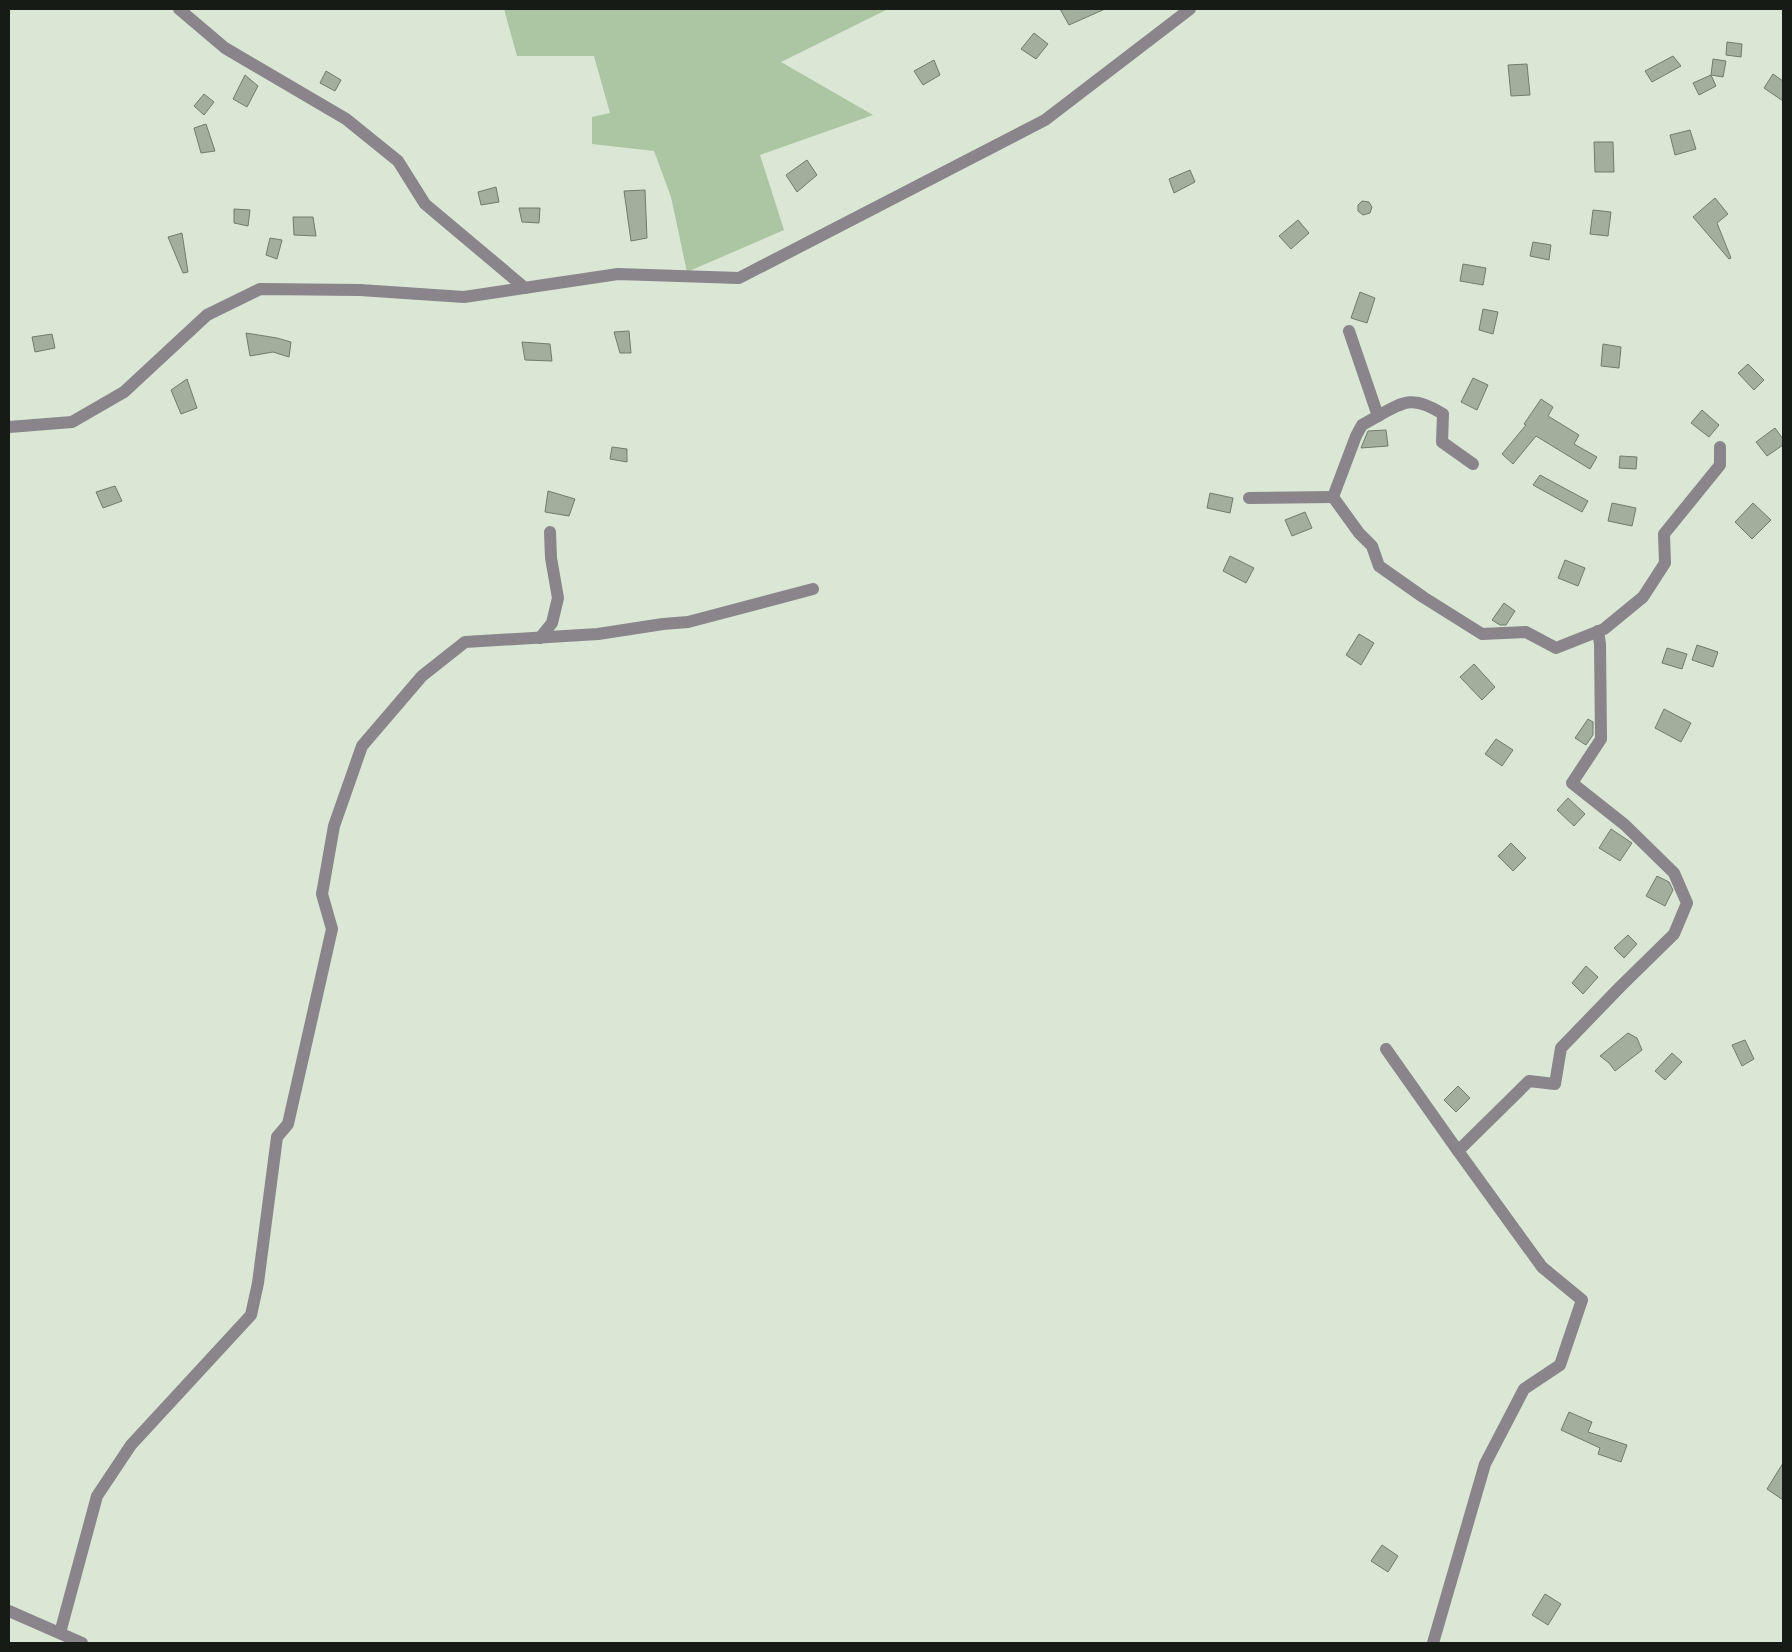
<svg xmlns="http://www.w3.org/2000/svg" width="1792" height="1652" viewBox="0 0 1792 1652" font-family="Merriweather,serif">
	<rect width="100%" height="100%" fill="#d9e7d4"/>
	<!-- green -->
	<path fill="#acc5a3" d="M 504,9 L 888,9 L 781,62 L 873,115 L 760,155 L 784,230 L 687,272 L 671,197 L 654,151 L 592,144 L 592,117 L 610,113 L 594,56 L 517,56 Z"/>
	<!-- building -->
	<g fill="#a2af9d" stroke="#717d6c">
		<path d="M 1060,9 L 1105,9 L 1069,25 Z"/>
		<path d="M 1034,33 L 1048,44 L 1036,59 L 1021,49 Z"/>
		<path d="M 1727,42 L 1742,44 L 1741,57 L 1726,55 Z"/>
		<path d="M 1673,56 L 1681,66 L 1652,82 L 1645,71 Z"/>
		<path d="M 1713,59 L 1726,61 L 1723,77 L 1711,75 Z"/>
		<path d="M 934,60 L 940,75 L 923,85 L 914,71 Z"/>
		<path d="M 1527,64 L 1530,95 L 1511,96 L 1508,65 Z"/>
		<path d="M 326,71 L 341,80 L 335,91 L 320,83 Z"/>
		<path d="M 1773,74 L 1783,81 L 1783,101 L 1764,88 Z"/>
		<path d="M 245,75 L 258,86 L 247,107 L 233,99 Z"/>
		<path d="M 1711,75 L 1716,86 L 1699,95 L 1693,83 Z"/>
		<path d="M 204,94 L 214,102 L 204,115 L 194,106 Z"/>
		<path d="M 206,124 L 215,151 L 201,153 L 194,128 Z"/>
		<path d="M 1690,130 L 1696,149 L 1675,155 L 1670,135 Z"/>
		<path d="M 1594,142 L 1613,142 L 1614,172 L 1595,172 Z"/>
		<path d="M 807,160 L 817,175 L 797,192 L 786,175 Z"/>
		<path d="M 1190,170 L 1195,182 L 1174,193 L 1169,179 Z"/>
		<path d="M 496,187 L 499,202 L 481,205 L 478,192 Z"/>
		<path d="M 645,190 L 647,238 L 631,241 L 624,191 Z"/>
		<path d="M 1715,198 L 1728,214 L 1717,223 L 1731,258 L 1729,259 L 1693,217 Z"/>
		<path d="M 1362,201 L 1369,202 L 1372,207 L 1370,213 L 1363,215 L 1358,211 L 1358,205 Z"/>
		<path d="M 519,208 L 540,208 L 539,223 L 522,222 Z"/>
		<path d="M 234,209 L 250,210 L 248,226 L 234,223 Z"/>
		<path d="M 1593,210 L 1611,212 L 1608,236 L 1590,234 Z"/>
		<path d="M 293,217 L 313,217 L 316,236 L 294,235 Z"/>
		<path d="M 1298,220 L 1309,233 L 1291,249 L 1279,236 Z"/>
		<path d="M 182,233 L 188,272 L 183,273 L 168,237 Z"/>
		<path d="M 270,238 L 282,240 L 277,259 L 266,255 Z"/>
		<path d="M 1533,242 L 1551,245 L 1549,260 L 1530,256 Z"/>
		<path d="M 1463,264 L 1486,268 L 1483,285 L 1460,281 Z"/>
		<path d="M 1360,292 L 1375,298 L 1367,323 L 1351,318 Z"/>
		<path d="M 1483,309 L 1498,312 L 1493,334 L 1479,330 Z"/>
		<path d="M 629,331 L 631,353 L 620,353 L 614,332 Z"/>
		<path d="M 246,333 L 277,338 L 291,342 L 289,357 L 273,352 L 250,356 Z"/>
		<path d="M 52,334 L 55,348 L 35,352 L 32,337 Z"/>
		<path d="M 522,342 L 550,344 L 552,361 L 525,360 Z"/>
		<path d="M 1603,344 L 1621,347 L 1619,368 L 1601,366 Z"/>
		<path d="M 1748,364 L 1764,380 L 1754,390 L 1738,373 Z"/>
		<path d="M 1473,378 L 1488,385 L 1477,410 L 1461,402 Z"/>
		<path d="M 187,379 L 197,408 L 181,414 L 171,390 Z"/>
		<path d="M 1541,399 L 1553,407 L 1548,416 L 1579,435 L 1574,444 L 1597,457 L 1590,469 L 1536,436 L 1513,464 L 1502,454 L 1526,425 L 1524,424 Z"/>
		<path d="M 1702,410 L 1719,425 L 1709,437 L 1691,423 Z"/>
		<path d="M 1775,428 L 1783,439 L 1783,445 L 1767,456 L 1756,442 Z"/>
		<path d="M 1386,430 L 1388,446 L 1361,448 L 1368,431 Z"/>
		<path d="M 612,447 L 627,449 L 627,462 L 610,459 Z"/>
		<path d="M 1620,456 L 1637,457 L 1636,469 L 1619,468 Z"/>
		<path d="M 1540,475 L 1588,501 L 1582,512 L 1533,485 Z"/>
		<path d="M 115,486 L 122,501 L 103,508 L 96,492 Z"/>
		<path d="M 548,491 L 575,499 L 569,516 L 545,512 Z"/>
		<path d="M 1210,493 L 1233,498 L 1230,513 L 1207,508 Z"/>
		<path d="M 1612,503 L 1636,508 L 1632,526 L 1608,521 Z"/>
		<path d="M 1753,503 L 1771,520 L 1752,539 L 1735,522 Z"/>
		<path d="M 1305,512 L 1312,528 L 1292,536 L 1285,520 Z"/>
		<path d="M 1230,556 L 1254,568 L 1246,583 L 1223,571 Z"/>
		<path d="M 1565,560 L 1585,568 L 1578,586 L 1558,578 Z"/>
		<path d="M 1504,603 L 1515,611 L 1506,625 L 1500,625 L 1492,620 Z"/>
		<path d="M 1359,634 L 1374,643 L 1361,665 L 1346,655 Z"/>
		<path d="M 1697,645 L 1718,652 L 1713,667 L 1692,660 Z"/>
		<path d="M 1667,648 L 1687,654 L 1682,669 L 1662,663 Z"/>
		<path d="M 1474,664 L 1495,687 L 1482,700 L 1460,677 Z"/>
		<path d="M 1664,709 L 1691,723 L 1681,742 L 1655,728 Z"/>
		<path d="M 1588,719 L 1593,722 L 1593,735 L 1586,745 L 1575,738 Z"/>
		<path d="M 1496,739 L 1513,750 L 1502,766 L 1485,754 Z"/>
		<path d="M 1568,798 L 1585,814 L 1574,826 L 1557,810 Z"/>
		<path d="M 1611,829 L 1632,843 L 1620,861 L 1599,848 Z"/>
		<path d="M 1511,843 L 1526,858 L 1513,871 L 1498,856 Z"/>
		<path d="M 1657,876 L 1669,882 L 1673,890 L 1665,906 L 1646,896 Z"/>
		<path d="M 1628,935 L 1637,944 L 1624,958 L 1614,948 Z"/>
		<path d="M 1586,966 L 1598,977 L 1583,994 L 1572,983 Z"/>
		<path d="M 1628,1033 L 1637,1038 L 1642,1050 L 1615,1071 L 1609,1063 L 1600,1056 Z"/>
		<path d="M 1745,1040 L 1754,1059 L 1742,1066 L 1732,1045 Z"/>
		<path d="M 1672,1053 L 1682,1062 L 1665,1080 L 1655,1071 Z"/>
		<path d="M 1458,1086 L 1470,1098 L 1456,1112 L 1444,1100 Z"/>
		<path d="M 1569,1412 L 1592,1422 L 1588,1432 L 1627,1445 L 1621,1462 L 1598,1454 L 1600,1448 L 1561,1430 Z"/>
		<path d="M 1783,1463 L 1783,1500 L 1767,1489 Z"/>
		<path d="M 1382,1545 L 1398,1556 L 1388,1572 L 1371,1561 Z"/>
		<path d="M 1545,1594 L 1561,1604 L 1548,1625 L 1532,1615 Z"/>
	</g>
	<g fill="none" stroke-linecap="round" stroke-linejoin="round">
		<!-- minor -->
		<g stroke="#8a848b" stroke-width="12">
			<path d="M 179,9 L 225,48 L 346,119 L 398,161 L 425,204 L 525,288"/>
			<path d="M 1349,331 L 1378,416 C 1405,400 1415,396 1443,414 L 1442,442 L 1473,464"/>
			<path d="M 1378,416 L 1362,425 L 1356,436 L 1333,497 L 1359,533 L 1372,546 L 1379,566 L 1423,597 L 1482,634 L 1526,632 L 1556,648 L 1604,629 L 1643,597 L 1665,563 L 1664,534 L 1720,465 L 1720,447"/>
			<path d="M 1249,498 L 1333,497"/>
			<path d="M 540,638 L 552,623 L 558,598 L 551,558 L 550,532"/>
			<path d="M 1386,1049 L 1458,1151 L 1529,1081 L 1555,1084 L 1561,1048 L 1620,987 L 1674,934 L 1687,903 L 1674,873 L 1625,825 L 1572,783 L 1601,739 L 1600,644 L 1598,631"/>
			<path d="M 9,1611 L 82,1643"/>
			<path d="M 60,1633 L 97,1496 L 131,1445 L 251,1315 L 258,1283 L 277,1137 L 288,1124 L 332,929 L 322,894 L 334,826 L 362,746 L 422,676 L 465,642 L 598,634 L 663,624 L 688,622 L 813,589"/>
			<path d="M 1433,1643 L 1485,1464 L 1524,1389 L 1560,1365 L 1582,1300 L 1542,1267 L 1458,1151"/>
		</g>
		<!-- tertiary -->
		<path stroke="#8a848b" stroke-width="12" d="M 9,427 L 72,422 L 124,392 L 207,315 L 260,289 L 360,290 L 464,297 L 618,274 L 739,278 L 1045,120 L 1190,9"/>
	</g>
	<!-- border -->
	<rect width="1792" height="1652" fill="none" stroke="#171b15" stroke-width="20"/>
</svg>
